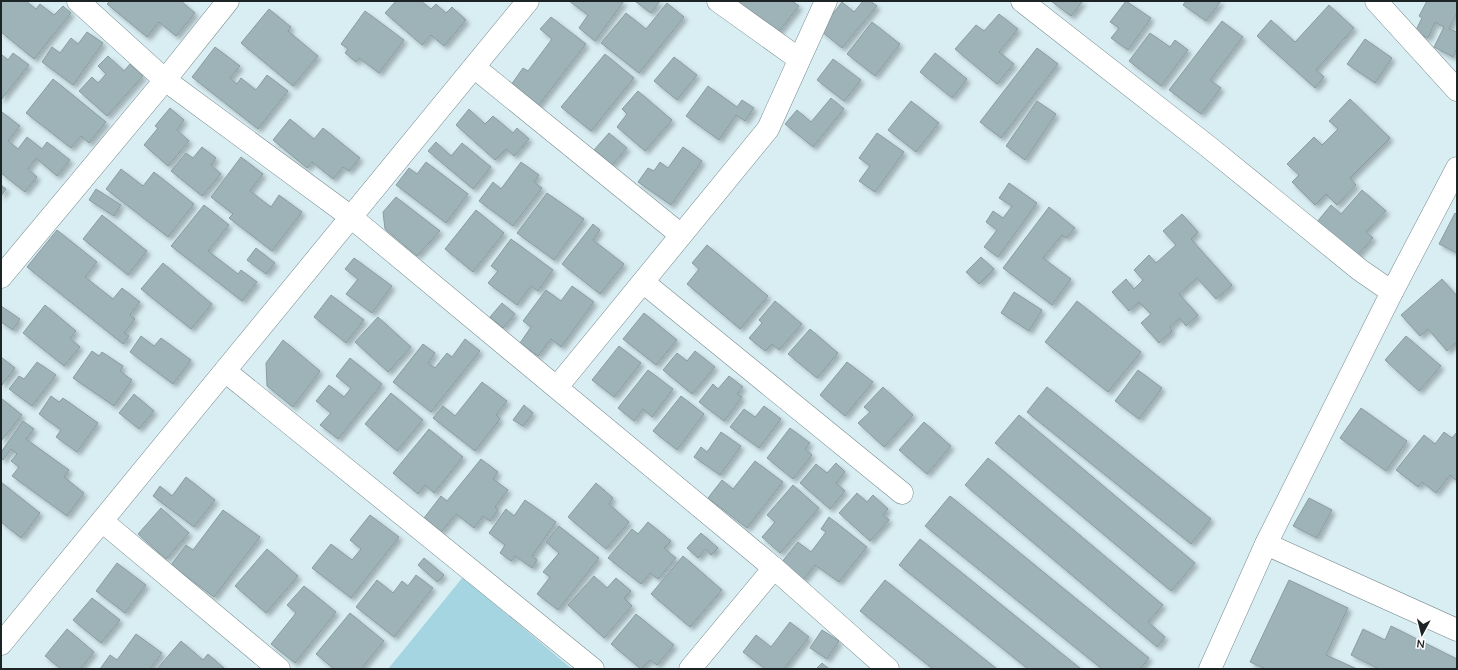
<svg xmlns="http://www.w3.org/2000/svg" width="1458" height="670" viewBox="0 0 1458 670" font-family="'Nunito Sans',sans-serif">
	<defs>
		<filter id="shadow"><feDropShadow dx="3.5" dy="3.5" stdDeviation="2" flood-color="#0004"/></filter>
	</defs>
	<rect width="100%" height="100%" fill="#d9eef3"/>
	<!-- green -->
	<path fill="#a4d5e0" d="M 463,577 L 572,669 L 388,669 Z"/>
	<!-- building -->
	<g fill="#9eb3b7" stroke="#899da1" filter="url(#shadow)">
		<path d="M 1,1 L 26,1 L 36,9 L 40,4 L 54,15 L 63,6 L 71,13 L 34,59 L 1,32 Z"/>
		<path d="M 110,1 L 181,1 L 195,13 L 176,36 L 159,22 L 147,37 L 107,4 Z"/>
		<path d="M 396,1 L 421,1 L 431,9 L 436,4 L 446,13 L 452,7 L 466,20 L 444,46 L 431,35 L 422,45 L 385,13 Z"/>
		<path d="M 569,1 L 624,1 L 595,41 L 579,28 L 588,15 Z"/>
		<path d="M 637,1 L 660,1 L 651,13 L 636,2 Z"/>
		<path d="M 732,1 L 792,1 L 799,6 L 776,35 Z"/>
		<path d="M 863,1 L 870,1 L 877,6 L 842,48 L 820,30 L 842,2 L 854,12 Z"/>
		<path d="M 1051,1 L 1083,1 L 1071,16 Z"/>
		<path d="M 1126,1 L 1151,18 L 1128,50 L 1111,38 L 1119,28 L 1110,22 Z"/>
		<path d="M 1186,1 L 1221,1 L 1206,21 L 1183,5 Z"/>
		<path d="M 1427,1 L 1457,1 L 1457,13 L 1449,29 L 1457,32 L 1457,48 L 1453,57 L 1434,47 L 1444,27 L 1435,22 L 1428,38 L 1415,32 L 1422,18 L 1419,16 Z"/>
		<path d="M 667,3 L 684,17 L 639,73 L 601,43 L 626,13 L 646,29 Z"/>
		<path d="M 1329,5 L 1354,28 L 1316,70 L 1324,77 L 1315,88 L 1257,36 L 1271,20 L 1295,42 Z"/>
		<path d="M 269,9 L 291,27 L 288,31 L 318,56 L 293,86 L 241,43 Z"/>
		<path d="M 365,11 L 404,40 L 379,73 L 359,58 L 356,62 L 345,53 L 348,49 L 341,44 Z"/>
		<path d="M 999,14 L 1018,29 L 999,52 L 1014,64 L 997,84 L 955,49 L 976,25 L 984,31 Z"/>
		<path d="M 551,17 L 586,44 L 538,106 L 511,85 L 523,68 L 528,71 L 552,39 L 540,29 Z"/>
		<path d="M 1222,21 L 1243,37 L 1210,80 L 1221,88 L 1201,114 L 1169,90 Z"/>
		<path d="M 872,22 L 900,44 L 875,76 L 847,54 Z"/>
		<path d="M 87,32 L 103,43 L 73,85 L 42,62 L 52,47 L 60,53 L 71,38 L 78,44 Z"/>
		<path d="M 1150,33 L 1170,47 L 1175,40 L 1188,50 L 1161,86 L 1129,61 Z"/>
		<path d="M 1365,39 L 1392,58 L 1375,83 L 1347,64 Z"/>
		<path d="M 215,47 L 240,66 L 230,78 L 237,84 L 241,78 L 256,90 L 267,75 L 288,91 L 258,129 L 192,77 Z"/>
		<path d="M 1037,48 L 1058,64 L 1001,138 L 980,122 Z"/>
		<path d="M 13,53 L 29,65 L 1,100 L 1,54 L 8,60 Z"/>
		<path d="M 935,53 L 967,79 L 952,98 L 920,72 Z"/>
		<path d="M 605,54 L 634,78 L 591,131 L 561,107 Z"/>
		<path d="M 108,56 L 124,71 L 130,64 L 143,76 L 107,116 L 79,91 L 92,77 L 98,83 L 106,74 L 98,66 Z"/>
		<path d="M 674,57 L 697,75 L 677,100 L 654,81 Z"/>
		<path d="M 833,59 L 861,80 L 844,101 L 817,80 Z"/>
		<path d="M 53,79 L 106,122 L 89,143 L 81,136 L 71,148 L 26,113 Z"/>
		<path d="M 708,86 L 737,107 L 742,100 L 754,108 L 745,121 L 736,115 L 719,140 L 686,116 Z"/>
		<path d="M 638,91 L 672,120 L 645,151 L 617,127 L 627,114 L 622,109 Z"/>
		<path d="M 831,98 L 844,109 L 813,147 L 785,124 L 797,110 L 811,122 Z"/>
		<path d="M 1350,99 L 1390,138 L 1350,178 L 1356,185 L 1337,205 L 1326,194 L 1315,205 L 1292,182 L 1299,175 L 1287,164 L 1314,137 L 1322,145 L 1338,129 L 1329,121 Z"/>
		<path d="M 911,101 L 939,123 L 916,152 L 888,130 Z"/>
		<path d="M 1037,101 L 1056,114 L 1025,160 L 1006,146 Z"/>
		<path d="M 170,108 L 184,120 L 177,130 L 189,141 L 168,166 L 144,145 L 158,128 L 155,126 Z"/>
		<path d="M 469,109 L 485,124 L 493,116 L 513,133 L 517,128 L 529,139 L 514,156 L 506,149 L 495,160 L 456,125 Z"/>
		<path d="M 2,112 L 20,126 L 8,141 L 18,149 L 27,137 L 42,149 L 47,142 L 70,160 L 57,176 L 36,158 L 28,169 L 37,177 L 25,192 L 1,173 L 1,114 Z"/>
		<path d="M 290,119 L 314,139 L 323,128 L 360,158 L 349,171 L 343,167 L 333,179 L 312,162 L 307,168 L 273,140 Z"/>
		<path d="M 609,133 L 627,148 L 612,165 L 594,150 Z"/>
		<path d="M 877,133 L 904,152 L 875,192 L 859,181 L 870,166 L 859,158 Z"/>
		<path d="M 436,142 L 451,156 L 462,143 L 491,167 L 473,189 L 428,151 Z"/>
		<path d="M 202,147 L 216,158 L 211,165 L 221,174 L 202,196 L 171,171 L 186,153 L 193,158 Z"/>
		<path d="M 683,147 L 702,161 L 671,205 L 638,182 L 648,168 L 654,171 L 660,162 L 668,168 Z"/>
		<path d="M 241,157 L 263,174 L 250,191 L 271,207 L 279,195 L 302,212 L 272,251 L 229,218 L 233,214 L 211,197 Z"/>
		<path d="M 426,162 L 468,194 L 446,223 L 396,185 L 409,168 L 417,174 Z"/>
		<path d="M 521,162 L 539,175 L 534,182 L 542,188 L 513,226 L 479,201 L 493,182 L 501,189 Z"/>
		<path d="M 121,169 L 143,186 L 154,172 L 194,204 L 168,237 L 106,189 Z"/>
		<path d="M 1009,183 L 1037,203 L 998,257 L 984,247 L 997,230 L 986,222 L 993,211 L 1003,218 L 1012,206 L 999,198 Z"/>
		<path d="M 1,185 L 6,189 L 1,196 Z"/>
		<path d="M 96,189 L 121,205 L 114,216 L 89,200 Z"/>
		<path d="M 1362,190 L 1386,211 L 1366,232 L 1373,238 L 1356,257 L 1317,222 L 1331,205 L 1341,214 Z"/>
		<path d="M 547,193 L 584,219 L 554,260 L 517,233 Z"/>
		<path d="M 396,197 L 440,231 L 417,256 L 385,229 L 383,212 Z"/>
		<path d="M 204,205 L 229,225 L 208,251 L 238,274 L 241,270 L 257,282 L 242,301 L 171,246 Z"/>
		<path d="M 1049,207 L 1075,228 L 1066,238 L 1062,235 L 1043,258 L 1071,279 L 1052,305 L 1003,268 Z"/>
		<path d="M 476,210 L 504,233 L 473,272 L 445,249 Z"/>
		<path d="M 1455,213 L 1457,215 L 1457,253 L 1439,244 Z"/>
		<path d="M 1182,214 L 1198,232 L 1191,239 L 1232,285 L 1216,299 L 1197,278 L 1179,294 L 1198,315 L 1186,326 L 1180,318 L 1170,327 L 1172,331 L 1159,343 L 1141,323 L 1151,314 L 1139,302 L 1129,311 L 1112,292 L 1126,279 L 1134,289 L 1143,280 L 1134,270 L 1149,255 L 1156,263 L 1176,245 L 1163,231 Z"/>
		<path d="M 102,215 L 147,251 L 128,275 L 83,239 Z"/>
		<path d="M 593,224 L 600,230 L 593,240 L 624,264 L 600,294 L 562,264 Z"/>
		<path d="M 57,230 L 97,262 L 85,277 L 113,299 L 122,288 L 140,302 L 130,315 L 135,319 L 124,333 L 129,336 L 123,344 L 27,267 Z"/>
		<path d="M 511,239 L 553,270 L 538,291 L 531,286 L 517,305 L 488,283 L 498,271 L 491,266 Z"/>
		<path d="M 707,245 L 768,296 L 740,329 L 687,284 L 699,269 L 692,263 Z"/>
		<path d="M 256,248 L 275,263 L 266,274 L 247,260 Z"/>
		<path d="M 981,257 L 994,269 L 979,284 L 966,272 Z"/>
		<path d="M 354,258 L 392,286 L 372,313 L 346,294 L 358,279 L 345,269 Z"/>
		<path d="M 163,263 L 212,304 L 191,329 L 141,289 Z"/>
		<path d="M 1442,279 L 1457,296 L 1457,342 L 1447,351 L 1428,329 L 1420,336 L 1401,315 Z"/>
		<path d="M 572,286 L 594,302 L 561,347 L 551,339 L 538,356 L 520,343 L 531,327 L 523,321 L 546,290 L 561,301 Z"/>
		<path d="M 1014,292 L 1042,310 L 1029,331 L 1001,313 Z"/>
		<path d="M 331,295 L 364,320 L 346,343 L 314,317 Z"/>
		<path d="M 775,301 L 802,324 L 779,350 L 772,344 L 765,351 L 749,338 L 762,323 L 759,320 Z"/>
		<path d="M 1077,301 L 1141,352 L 1108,392 L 1045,342 Z"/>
		<path d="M 502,303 L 515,314 L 503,328 L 490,317 Z"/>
		<path d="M 45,305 L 76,331 L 70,338 L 80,347 L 64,366 L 23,333 Z"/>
		<path d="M 1,306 L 20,319 L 13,330 L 1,322 Z"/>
		<path d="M 644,313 L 677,340 L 656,365 L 623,339 Z"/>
		<path d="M 378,317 L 411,347 L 388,372 L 355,342 Z"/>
		<path d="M 810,329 L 838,353 L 817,378 L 788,354 Z"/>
		<path d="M 141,336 L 154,346 L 161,338 L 191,360 L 173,384 L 130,352 Z"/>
		<path d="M 1406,336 L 1441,366 L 1419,391 L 1385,360 Z"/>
		<path d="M 465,339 L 480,351 L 431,412 L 393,382 L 423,344 L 435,353 L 428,363 L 435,368 L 447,353 L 452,357 Z"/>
		<path d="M 283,340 L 320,371 L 293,407 L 267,386 L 266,363 Z"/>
		<path d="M 619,346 L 641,363 L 614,397 L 592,380 Z"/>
		<path d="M 92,351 L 99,356 L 102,352 L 123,366 L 120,371 L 132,380 L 114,406 L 73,378 Z"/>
		<path d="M 695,351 L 715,367 L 692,394 L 663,370 L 677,353 L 687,361 Z"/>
		<path d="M 1,357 L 15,368 L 2,385 L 1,384 Z"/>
		<path d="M 350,358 L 382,384 L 338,439 L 320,425 L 331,413 L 316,401 L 329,385 L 344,397 L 351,388 L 336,376 Z"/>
		<path d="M 37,362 L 56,375 L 32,406 L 9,389 L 19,376 L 24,379 Z"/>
		<path d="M 847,362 L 873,382 L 845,416 L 820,395 Z"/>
		<path d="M 648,370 L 673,389 L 652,417 L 643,409 L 634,421 L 618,408 Z"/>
		<path d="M 1138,370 L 1162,388 L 1139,419 L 1115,401 Z"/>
		<path d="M 729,376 L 743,387 L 737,394 L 742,397 L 724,421 L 699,402 L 713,384 L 718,389 Z"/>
		<path d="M 482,382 L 507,401 L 496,415 L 500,419 L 475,451 L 433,418 L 443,406 L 455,416 Z"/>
		<path d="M 883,387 L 913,415 L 884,447 L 858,423 L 870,412 L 864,407 Z"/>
		<path d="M 1047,387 L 1211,519 L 1191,544 L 1027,412 Z"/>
		<path d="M 391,393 L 423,420 L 397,451 L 365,424 Z"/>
		<path d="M 134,394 L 154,411 L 139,429 L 119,413 Z"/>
		<path d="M 51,396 L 59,402 L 63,398 L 98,423 L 77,452 L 56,437 L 61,430 L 39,414 Z"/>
		<path d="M 681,396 L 704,414 L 677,450 L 653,431 Z"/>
		<path d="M 1,398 L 22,415 L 1,441 Z"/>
		<path d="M 524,405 L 533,413 L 523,426 L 513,420 Z"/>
		<path d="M 764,406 L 781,419 L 759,448 L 730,427 L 744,409 L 755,417 Z"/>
		<path d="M 1361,408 L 1407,441 L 1386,471 L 1340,438 Z"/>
		<path d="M 1019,415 L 1195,563 L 1171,591 L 995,443 Z"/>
		<path d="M 23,421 L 34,429 L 26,439 L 69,470 L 64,477 L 84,493 L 67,516 L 12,476 L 19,467 L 11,461 L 17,454 L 11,449 L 3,460 L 1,458 L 1,452 Z"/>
		<path d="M 924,422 L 951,446 L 927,474 L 899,450 Z"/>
		<path d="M 790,428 L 810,443 L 805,449 L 812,455 L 793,479 L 767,458 Z"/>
		<path d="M 429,429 L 463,457 L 434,493 L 425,485 L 418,494 L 393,473 Z"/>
		<path d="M 721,432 L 741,446 L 720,475 L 694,457 L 701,447 L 707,452 Z"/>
		<path d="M 1444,432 L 1452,438 L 1457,432 L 1457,481 L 1450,475 L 1436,493 L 1422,482 L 1418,487 L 1396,470 L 1424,435 L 1435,444 Z"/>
		<path d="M 988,458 L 1163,605 L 1148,622 L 1165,637 L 1157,647 L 965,485 Z"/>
		<path d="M 481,459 L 498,472 L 493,479 L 508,490 L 495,507 L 498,510 L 490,521 L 483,516 L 474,528 L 456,514 L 441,532 L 424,518 L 441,496 L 447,501 Z"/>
		<path d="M 755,461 L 783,482 L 747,528 L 708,498 L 722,480 L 733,489 Z"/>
		<path d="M 836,463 L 845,472 L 836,483 L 845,491 L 830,509 L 800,483 L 816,464 L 827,473 Z"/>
		<path d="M 186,477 L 215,500 L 194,527 L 153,496 L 160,486 L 172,496 Z"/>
		<path d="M 1,482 L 40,513 L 21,538 L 1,522 Z"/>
		<path d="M 596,483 L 613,498 L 609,504 L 629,522 L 606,549 L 568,517 Z"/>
		<path d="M 793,485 L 819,508 L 780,553 L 762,537 L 775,522 L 767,515 Z"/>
		<path d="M 857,493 L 867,502 L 873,495 L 888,509 L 883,515 L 889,520 L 870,541 L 839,513 Z"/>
		<path d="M 950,496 L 1149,658 L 1140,669 L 1102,669 L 925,526 Z"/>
		<path d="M 1309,498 L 1332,510 L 1317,538 L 1293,526 Z"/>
		<path d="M 525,500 L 556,522 L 532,556 L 537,560 L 532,568 L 515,556 L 511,561 L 500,553 L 505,545 L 489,533 L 506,509 L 514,516 Z"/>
		<path d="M 161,508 L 189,533 L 166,559 L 138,534 Z"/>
		<path d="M 223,510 L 260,537 L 214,597 L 171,565 L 186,545 L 193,550 Z"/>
		<path d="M 370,515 L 399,537 L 351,598 L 312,568 L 331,544 L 352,560 L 361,549 L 350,540 Z"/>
		<path d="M 829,517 L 867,547 L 839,582 L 815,565 L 803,580 L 781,563 L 798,542 L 811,552 L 826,532 L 821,529 Z"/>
		<path d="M 648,522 L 671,541 L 664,548 L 676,558 L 658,579 L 650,573 L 641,584 L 608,558 L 632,529 L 638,534 Z"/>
		<path d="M 559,526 L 599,558 L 558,610 L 537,594 L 550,577 L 543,572 L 559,553 L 546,542 Z"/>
		<path d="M 701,533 L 718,548 L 711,555 L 706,549 L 698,558 L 687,548 Z"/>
		<path d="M 920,539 L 1081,669 L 1028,669 L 899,565 Z"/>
		<path d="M 267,549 L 298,576 L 266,613 L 235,586 Z"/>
		<path d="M 683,556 L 722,590 L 690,627 L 651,594 Z"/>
		<path d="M 424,558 L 444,575 L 437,582 L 418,565 Z"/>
		<path d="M 117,563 L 146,585 L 125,613 L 96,591 Z"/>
		<path d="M 416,575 L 433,588 L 394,637 L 356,607 L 377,580 L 393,593 L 402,581 L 408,586 Z"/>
		<path d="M 594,576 L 607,588 L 616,578 L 631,591 L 624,598 L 632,606 L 604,638 L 568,605 Z"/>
		<path d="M 885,580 L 997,669 L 933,669 L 860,611 Z"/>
		<path d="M 1289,580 L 1348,608 L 1326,655 L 1357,669 L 1266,669 L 1250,662 Z"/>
		<path d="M 304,586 L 336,612 L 295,663 L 271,644 L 296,613 L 287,605 Z"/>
		<path d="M 92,598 L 120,620 L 101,643 L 73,620 Z"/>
		<path d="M 350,613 L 384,641 L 361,669 L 334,669 L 316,654 Z"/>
		<path d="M 636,614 L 674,645 L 657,665 L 650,660 L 641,669 L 611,644 Z"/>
		<path d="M 790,622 L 809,637 L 784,669 L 763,669 L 764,668 L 743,652 L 756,635 L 771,647 Z"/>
		<path d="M 1391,626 L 1457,659 L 1457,669 L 1379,669 L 1351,655 L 1363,629 L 1385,640 Z"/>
		<path d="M 67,629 L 94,652 L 80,669 L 61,669 L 45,656 Z"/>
		<path d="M 822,630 L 839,641 L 827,659 L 810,648 Z"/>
		<path d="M 136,634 L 162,653 L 150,669 L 100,669 L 110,655 L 117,660 Z"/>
		<path d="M 181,641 L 203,660 L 208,654 L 225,669 L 157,669 Z"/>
		<path d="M 822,663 L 829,669 L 816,669 Z"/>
	</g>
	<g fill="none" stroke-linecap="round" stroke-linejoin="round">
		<!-- minor casing -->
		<g stroke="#778a8e" stroke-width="23">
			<g id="minor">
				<path d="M 78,1 L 165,80 L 351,217 L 774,568 L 888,669"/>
				<path d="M 718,1 L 799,59"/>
				<path d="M 1022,1 L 1210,148 L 1360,270 L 1392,292"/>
				<path d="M 1376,1 L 1457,90"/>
				<path d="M 474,67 L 681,235"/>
				<path d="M 1,277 L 165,80 L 228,1"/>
				<path d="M 643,282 L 902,493"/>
				<path d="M 225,371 L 593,669"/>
				<path d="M 557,387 L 768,129 L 826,1"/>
				<path d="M 102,521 L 279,669"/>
				<path d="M 1266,544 L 1457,630"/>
				<path d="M 1,644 L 528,1"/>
				<path d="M 690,669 L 774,568"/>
				<path d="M 1210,669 L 1266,544 L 1392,292 L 1457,168"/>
			</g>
		</g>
		<!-- minor -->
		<use href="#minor" stroke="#fff" stroke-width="22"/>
	</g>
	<!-- border -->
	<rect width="1458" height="670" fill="none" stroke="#1c2425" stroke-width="4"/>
	<!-- north arrow -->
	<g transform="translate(1422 634) rotate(187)" stroke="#ffffff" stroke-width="3" paint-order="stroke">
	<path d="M0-3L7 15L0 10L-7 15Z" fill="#1c2425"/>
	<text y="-6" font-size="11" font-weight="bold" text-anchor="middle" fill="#1c2425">N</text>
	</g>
</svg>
